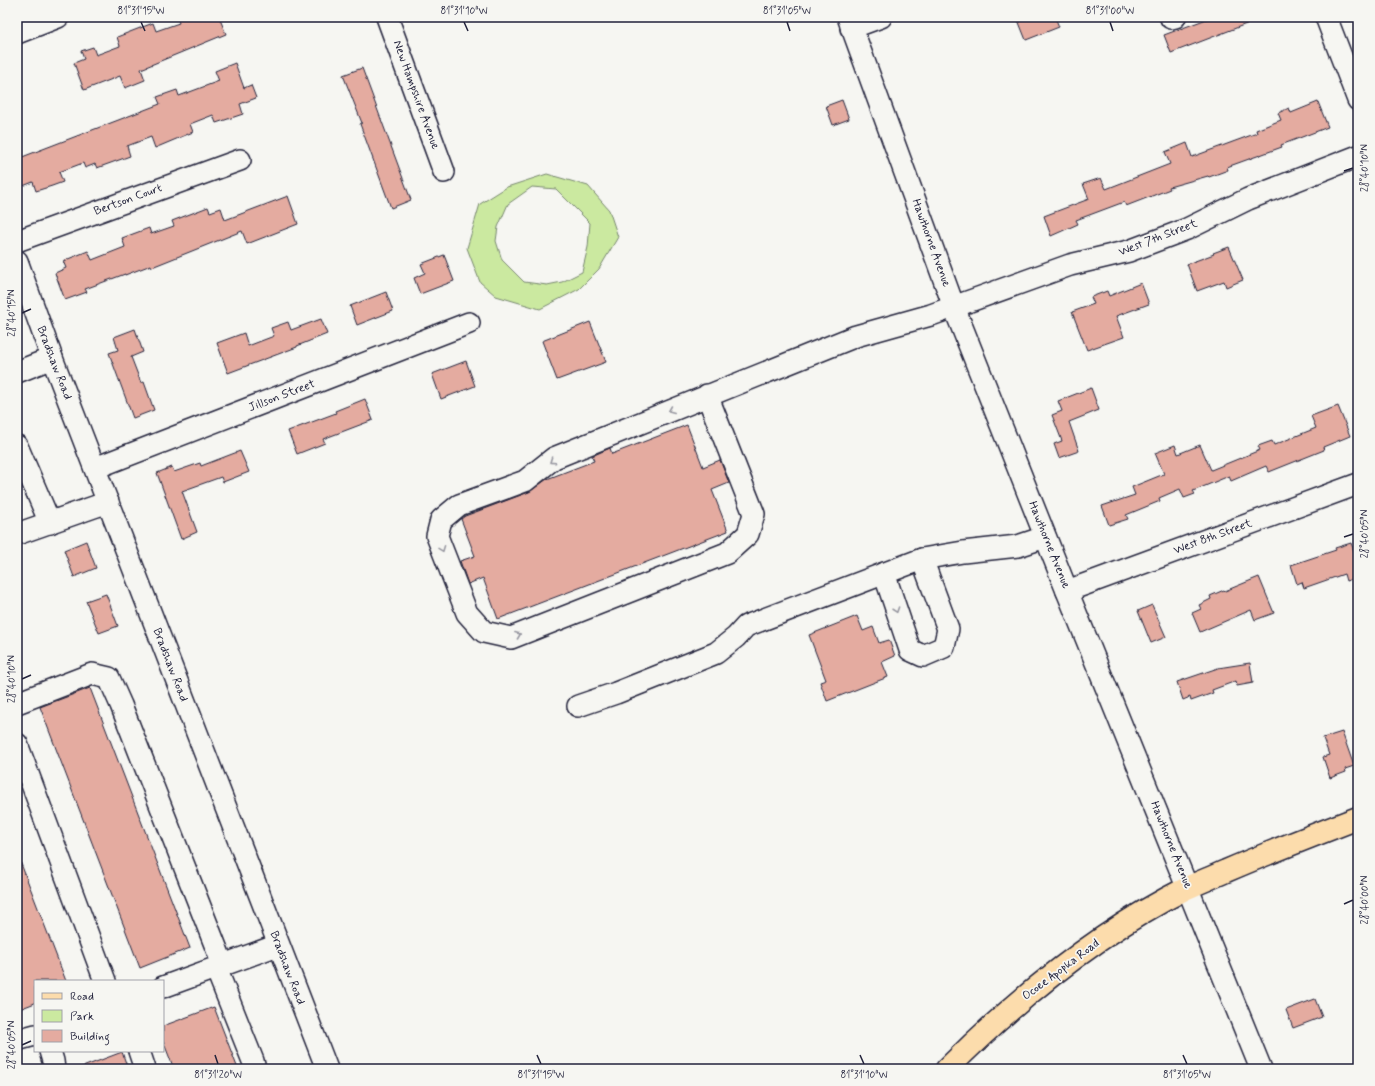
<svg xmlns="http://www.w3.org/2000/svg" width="1375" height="1086" viewBox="0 0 1375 1086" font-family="Mynerve,sans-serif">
	<rect width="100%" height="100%" fill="#f6f6f2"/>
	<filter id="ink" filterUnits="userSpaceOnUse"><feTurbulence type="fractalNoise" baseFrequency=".025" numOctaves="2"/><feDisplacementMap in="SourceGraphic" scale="8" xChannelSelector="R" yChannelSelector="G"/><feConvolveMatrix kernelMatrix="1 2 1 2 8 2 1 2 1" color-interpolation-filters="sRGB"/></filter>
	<g filter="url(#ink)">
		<!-- green -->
		<path fill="#cbe9a0" stroke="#76866e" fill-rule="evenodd" d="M 547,174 L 588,186 L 609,210 L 618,237 L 599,269 L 579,289 L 540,309 L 496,296 L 480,282 L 467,248 L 480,204 L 507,187 ZM 532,187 L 556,189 L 590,223 L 588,247 L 582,272 L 562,282 L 547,285 L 524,282 L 502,260 L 496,241 L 498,227 L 508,204 Z"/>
		<!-- building -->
		<g fill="#e4aba0" stroke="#22223b">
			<path d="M 177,17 L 219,17 L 226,34 L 141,69 L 145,80 L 125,88 L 120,76 L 84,90 L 74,63 L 84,59 L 81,51 L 93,47 L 96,55 L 120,46 L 117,37 L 153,23 L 156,31 L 179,23 Z"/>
			<path d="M 1025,17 L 1055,17 L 1059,27 L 1026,40 L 1018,20 Z"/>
			<path d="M 1212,17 L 1262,18 L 1171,53 L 1164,35 Z"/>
			<path d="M 235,63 L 244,88 L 251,85 L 256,98 L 240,104 L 243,114 L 216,123 L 213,115 L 190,124 L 193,132 L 155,148 L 151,137 L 127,146 L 130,156 L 97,168 L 95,164 L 85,168 L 83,163 L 59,172 L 63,182 L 52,186 L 36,191 L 33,182 L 23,186 L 17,169 L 17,159 L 160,104 L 157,97 L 177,90 L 179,96 L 219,81 L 215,71 Z"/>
			<path d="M 362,68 L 411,200 L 391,208 L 360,124 L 362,123 L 343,75 Z"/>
			<path d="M 842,100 L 849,119 L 833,125 L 826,106 Z"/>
			<path d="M 1318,102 L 1328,127 L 1281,145 L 1282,147 L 1227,167 L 1228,170 L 1209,177 L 1208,176 L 1169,187 L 1170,189 L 1126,206 L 1124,202 L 1076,220 L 1078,224 L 1051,236 L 1044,216 L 1089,199 L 1083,184 L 1101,178 L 1106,189 L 1170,164 L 1165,152 L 1187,143 L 1192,157 L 1257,133 L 1256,130 L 1281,120 L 1278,113 L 1289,108 L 1291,113 Z"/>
			<path d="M 288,196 L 298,224 L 247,244 L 242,231 L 152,267 L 151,265 L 125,275 L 125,274 L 85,289 L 87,292 L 65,300 L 55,273 L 66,268 L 63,261 L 88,251 L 92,260 L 125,247 L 122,238 L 149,228 L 151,234 L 174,226 L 172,221 L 208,207 L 210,212 L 221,208 L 225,220 Z"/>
			<path d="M 1229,247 L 1243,280 L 1226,287 L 1224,281 L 1197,291 L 1187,264 L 1214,254 L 1213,253 Z"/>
			<path d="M 444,255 L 454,281 L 420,294 L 414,278 L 425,273 L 421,264 Z"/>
			<path d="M 1141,283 L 1149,304 L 1116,316 L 1124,337 L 1087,350 L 1072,312 L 1094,304 L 1091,297 L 1107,291 L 1109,296 Z"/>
			<path d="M 386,292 L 393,311 L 357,325 L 350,306 Z"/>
			<path d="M 321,319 L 327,334 L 297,346 L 297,347 L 228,373 L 217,343 L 244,333 L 248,346 L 274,336 L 271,328 L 288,322 L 291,330 Z"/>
			<path d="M 590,322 L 606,362 L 557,380 L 542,341 Z"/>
			<path d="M 135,329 L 143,352 L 131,357 L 141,383 L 144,382 L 154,410 L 133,418 L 109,353 L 118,350 L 114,337 Z"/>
			<path d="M 466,361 L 475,386 L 441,399 L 432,374 Z"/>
			<path d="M 1091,388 L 1099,410 L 1069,422 L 1079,451 L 1059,458 L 1054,444 L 1062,441 L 1052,415 L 1062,411 L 1058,401 Z"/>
			<path d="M 365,399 L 373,420 L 323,439 L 325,443 L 297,454 L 288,431 L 336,413 L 335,411 Z"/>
			<path d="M 1338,406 L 1350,436 L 1323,447 L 1324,450 L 1269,472 L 1266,466 L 1231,481 L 1229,476 L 1193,491 L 1195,494 L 1184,498 L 1180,489 L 1159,498 L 1160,501 L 1126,515 L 1128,519 L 1109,525 L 1102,506 L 1135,495 L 1132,487 L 1164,474 L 1155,453 L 1175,445 L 1178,454 L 1200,445 L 1211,470 L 1260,450 L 1258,446 L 1272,441 L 1274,445 L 1316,428 L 1311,416 Z"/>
			<path d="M 687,425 L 703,467 L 720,460 L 729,483 L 712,490 L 728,531 L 498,619 L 483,578 L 468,584 L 460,561 L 475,556 L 461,519 L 465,516 L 529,492 L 547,479 L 594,461 L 592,456 L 610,448 L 612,454 Z"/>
			<path d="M 240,451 L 249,472 L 223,482 L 221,477 L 182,491 L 197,532 L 181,539 L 157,473 L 172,467 L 174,472 L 200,463 L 201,466 Z"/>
			<path d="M 86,541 L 96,568 L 74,577 L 64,550 Z"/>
			<path d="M 1351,543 L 1358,562 L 1358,577 L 1346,581 L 1344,574 L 1304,588 L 1302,582 L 1297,584 L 1291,565 L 1336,550 L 1335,548 Z"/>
			<path d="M 1259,577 L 1274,613 L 1255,620 L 1251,610 L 1200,632 L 1192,613 L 1201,609 L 1199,605 L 1211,599 L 1210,596 L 1224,590 L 1225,591 Z"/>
			<path d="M 106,594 L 118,626 L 99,633 L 86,601 Z"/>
			<path d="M 1152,605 L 1166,637 L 1151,643 L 1138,611 Z"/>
			<path d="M 857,616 L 863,631 L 873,627 L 879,643 L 889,640 L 895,656 L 882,662 L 888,677 L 827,701 L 820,682 L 826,680 L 809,635 Z"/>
			<path d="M 1250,663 L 1253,683 L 1237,686 L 1236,681 L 1212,690 L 1213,693 L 1191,701 L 1190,697 L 1183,700 L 1177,682 L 1218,668 Z"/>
			<path d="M 90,688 L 190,948 L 140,968 L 40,707 Z"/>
			<path d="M 1342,732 L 1354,766 L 1345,769 L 1346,772 L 1330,778 L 1323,757 L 1329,755 L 1323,738 Z"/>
			<path d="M 17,856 L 18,856 L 66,981 L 35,981 L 35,1003 L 17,1010 Z"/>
			<path d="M 1315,999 L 1322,1017 L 1293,1028 L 1286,1010 Z"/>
			<path d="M 214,1007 L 238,1069 L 174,1069 L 163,1041 L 163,1026 Z"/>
			<path d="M 122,1052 L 128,1069 L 80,1069 L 80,1068 Z"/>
		</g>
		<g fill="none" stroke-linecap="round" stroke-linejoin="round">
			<!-- minor casing -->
			<g stroke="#22223b" stroke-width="24">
				<g id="minor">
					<path d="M 387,17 L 444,172"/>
					<path d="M 848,17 L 954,307 L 1067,591 L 1261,1069"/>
					<path d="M 1326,17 L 1358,100"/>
					<path d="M 1171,18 L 1175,17"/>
					<path d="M 851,28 L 881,17"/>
					<path d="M 17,33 L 58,17"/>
					<path d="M 17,241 L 240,160"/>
					<path d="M 17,261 L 52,358 L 327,1069"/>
					<path d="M 17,372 L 52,358"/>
					<path d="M 707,395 L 754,514 L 748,534 L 727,553 L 511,638 L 484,632 L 467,613 L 437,536 L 441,520 L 459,505 L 525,481 L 554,458 L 856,336 L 931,315 L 1070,265 L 1129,251 L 1187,229 L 1248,199 L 1358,156"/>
					<path d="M 17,446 L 50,523"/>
					<path d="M 95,468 L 469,323"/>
					<path d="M 17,534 L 108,502"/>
					<path d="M 884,573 L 910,650 L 923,656 L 944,647 L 948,629 L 922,559"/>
					<path d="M 1067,591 L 1358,484"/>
					<path d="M 17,703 L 92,674 L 109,678 L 121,705 L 223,965"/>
					<path d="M 578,706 L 616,693 L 716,653 L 736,637 L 746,626 L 922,559 L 963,552 L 1018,546 L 1045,537"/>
					<path d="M 17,744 L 105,981"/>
					<path d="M 216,968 L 253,1061 L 255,1069"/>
					<path d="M 163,987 L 278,945"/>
					<path d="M 17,1040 L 35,1035"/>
					<path d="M 50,1051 L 53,1061 L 54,1069"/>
					<path d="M 139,1051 L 145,1069"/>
				</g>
			</g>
			<!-- major casing -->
			<g stroke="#22223b" stroke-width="25">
				<path id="major" d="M 947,1069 C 1018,998 1097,933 1187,888 C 1200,882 1213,877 1226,871 C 1270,852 1314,835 1358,818"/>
			</g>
			<!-- minor -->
			<use href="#minor" stroke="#f6f6f2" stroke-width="21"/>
			<!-- major -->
			<use href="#major" stroke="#fcdcac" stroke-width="22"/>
		</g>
		<!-- one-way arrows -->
		<defs><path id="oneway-chevron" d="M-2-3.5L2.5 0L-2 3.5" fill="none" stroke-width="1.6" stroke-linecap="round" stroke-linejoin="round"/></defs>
		<g stroke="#9797a0">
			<use href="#oneway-chevron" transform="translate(671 410) rotate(157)"/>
			<use href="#oneway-chevron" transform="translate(552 461) rotate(146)"/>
			<use href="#oneway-chevron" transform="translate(442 549) rotate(69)"/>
			<use href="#oneway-chevron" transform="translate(896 610) rotate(71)"/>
			<use href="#oneway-chevron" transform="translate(518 635) rotate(-21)"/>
		</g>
	</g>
	<!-- ticks -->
	<path fill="none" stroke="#22223b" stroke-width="1.5" d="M 141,22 L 145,31M 464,22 L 468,31M 787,22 L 790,31M 1110,22 L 1113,31M 1344,171 L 1353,168M 22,313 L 31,309M 1344,537 L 1353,534M 22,679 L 31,675M 1344,904 L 1353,900M 22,1045 L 31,1041M 215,1055 L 218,1064M 537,1055 L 541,1064M 860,1055 L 864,1064M 1183,1055 L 1187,1064"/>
	<g text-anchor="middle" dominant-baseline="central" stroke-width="3.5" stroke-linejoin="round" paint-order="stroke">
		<!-- street labels -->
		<g font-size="12" fill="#22223b" stroke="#f6f6f2">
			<text transform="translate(416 95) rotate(70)">New Hampshire Avenue</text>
			<text transform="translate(128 200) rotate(-20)">Bertson Court</text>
			<text transform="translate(1158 238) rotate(-21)">West 7th Street</text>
			<text transform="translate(931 243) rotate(70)">Hawthorne Avenue</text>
			<text transform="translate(54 363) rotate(69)">Bradshaw Road</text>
			<text transform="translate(282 396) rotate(-21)">Jillson Street</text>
			<text transform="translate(1213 537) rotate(-20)">West 8th Street</text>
			<text transform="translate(1049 545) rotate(68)">Hawthorne Avenue</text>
			<text transform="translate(170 665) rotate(69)">Bradshaw Road</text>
			<text transform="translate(1171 845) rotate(68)">Hawthorne Avenue</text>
			<text transform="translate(287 968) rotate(69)">Bradshaw Road</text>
			<text transform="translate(1061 970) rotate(-37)">Ocoee Apopka Road</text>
		</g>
	</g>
	<!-- margin -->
	<rect width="1375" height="1086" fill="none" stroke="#f6f6f2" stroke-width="44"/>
	<!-- legend -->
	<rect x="34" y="980" width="130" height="72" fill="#f6f6f2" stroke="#a1a1a9"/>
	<rect x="42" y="993" width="20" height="6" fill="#fcdcac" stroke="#a1a1a9"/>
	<text x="70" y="1000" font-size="12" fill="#22223b">Road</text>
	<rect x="42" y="1010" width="20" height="12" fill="#cbe9a0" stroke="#a1a1a9"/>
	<text x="70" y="1020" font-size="12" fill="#22223b">Park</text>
	<rect x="42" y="1030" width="20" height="12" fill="#e4aba0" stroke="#a1a1a9"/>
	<text x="70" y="1040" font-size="12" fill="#22223b">Building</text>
	<rect x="22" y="22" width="1331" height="1042" fill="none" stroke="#22223b" stroke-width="1.5"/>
	<g font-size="10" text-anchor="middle" fill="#22223b">
		<text x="141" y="14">81°31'15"W</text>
		<text x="464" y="14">81°31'10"W</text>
		<text x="787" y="14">81°31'05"W</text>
		<text x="1110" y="14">81°31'00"W</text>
		<text transform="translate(1364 168) rotate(-90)" y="4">28°40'10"N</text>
		<text transform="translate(11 313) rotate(-90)" y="4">28°40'15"N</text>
		<text transform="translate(1364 534) rotate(-90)" y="4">28°40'05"N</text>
		<text transform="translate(11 679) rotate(-90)" y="4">28°40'10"N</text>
		<text transform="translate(1364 900) rotate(-90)" y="4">28°40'00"N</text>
		<text transform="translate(11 1045) rotate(-90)" y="4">28°40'05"N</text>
		<text x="218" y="1078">81°31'20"W</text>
		<text x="541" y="1078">81°31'15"W</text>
		<text x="864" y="1078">81°31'10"W</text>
		<text x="1187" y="1078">81°31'05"W</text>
	</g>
</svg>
